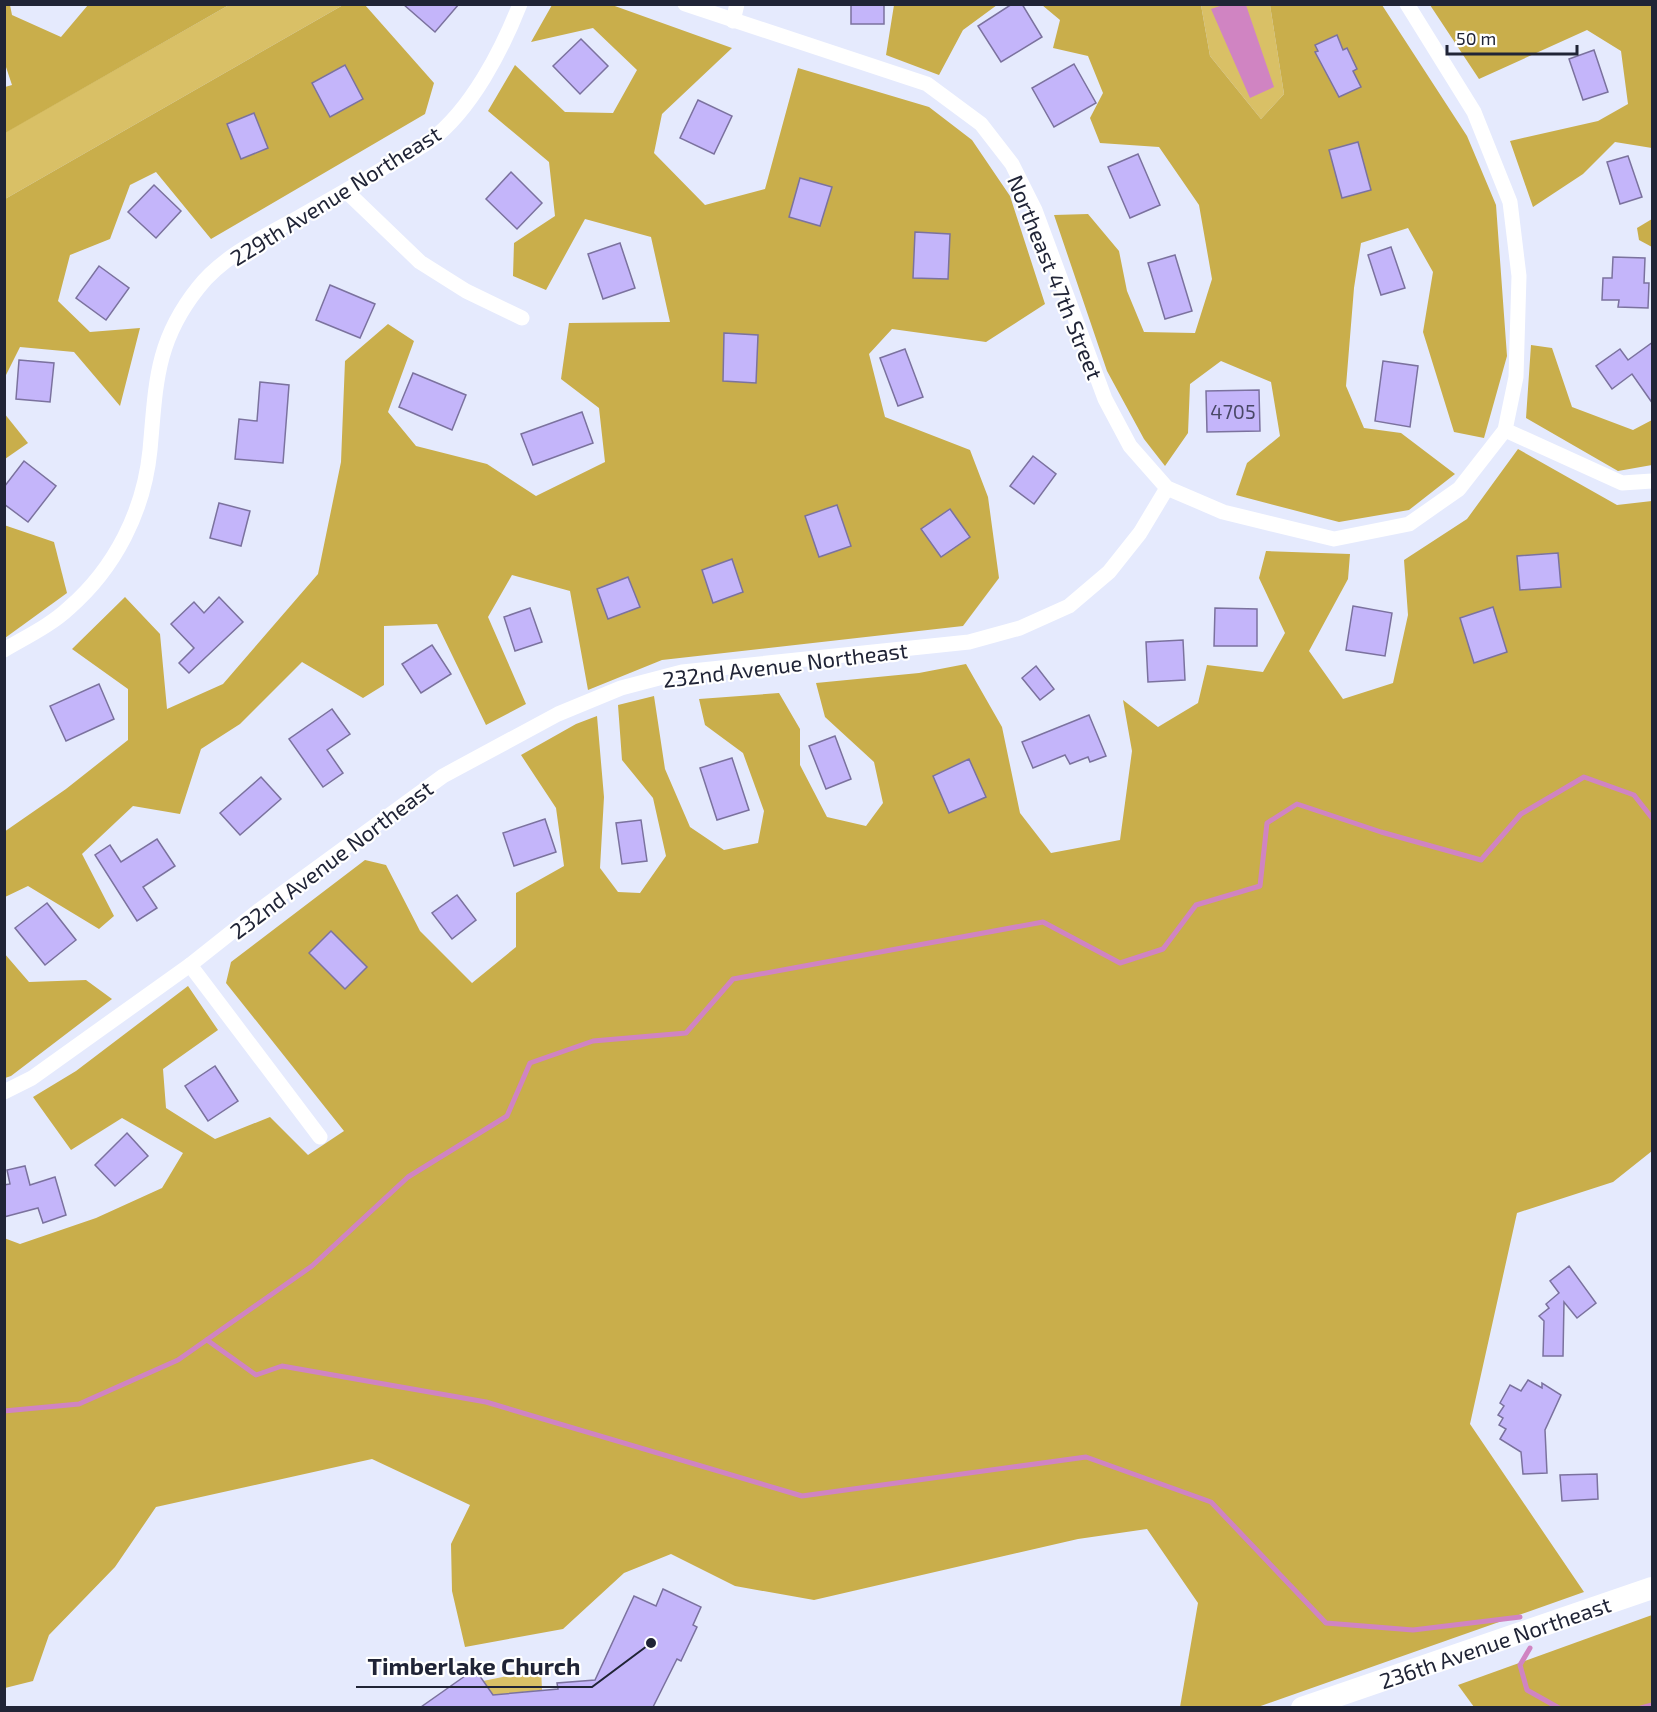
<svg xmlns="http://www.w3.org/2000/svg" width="1657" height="1712" viewBox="0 0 1657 1712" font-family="'Exo 2',sans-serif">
	<rect width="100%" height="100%" fill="#e5eafd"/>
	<!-- green -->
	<g fill="#d9c066">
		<path d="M 229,5 L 343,5 L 5,199 L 4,133 Z"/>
		<path d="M 1201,5 L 1270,5 L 1284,94 L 1261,119 L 1210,56 Z"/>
		<path d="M 541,1667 L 542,1690 L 493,1695 L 483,1681 L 517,1674 L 517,1668 Z"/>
	</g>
	<!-- forest -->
	<g fill="#c9ae4b">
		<path d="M 5,4 L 10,5 L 12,15 L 61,37 L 88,5 L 229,5 L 5,133 L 5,87 L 12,85 L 5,64 Z"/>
		<path d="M 343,5 L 365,5 L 434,83 L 425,114 L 211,239 L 156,172 L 130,185 L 110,239 L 70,255 L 58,301 L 90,332 L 140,328 L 120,406 L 74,352 L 20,347 L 5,377 L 5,199 Z"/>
		<path d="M 552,5 L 612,5 L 732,48 L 662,114 L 654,153 L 705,205 L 765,189 L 798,68 L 929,107 L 972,140 L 1010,196 L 1045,304 L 986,342 L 892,329 L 869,354 L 885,417 L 970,450 L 988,497 L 999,578 L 963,626 L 662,660 L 588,690 L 570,591 L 512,575 L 488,617 L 526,704 L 486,725 L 437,624 L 384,626 L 384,685 L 363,698 L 302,662 L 240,724 L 201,749 L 180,814 L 133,806 L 82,854 L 114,916 L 99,929 L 28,886 L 5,897 L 4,832 L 66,789 L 128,740 L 128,689 L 72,649 L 125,597 L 160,634 L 167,709 L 223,684 L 318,574 L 341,462 L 345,361 L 388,324 L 414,341 L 388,412 L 416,446 L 487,464 L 536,496 L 605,462 L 599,408 L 561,379 L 569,323 L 670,322 L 651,237 L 585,219 L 546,290 L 513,276 L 514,243 L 555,216 L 549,162 L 488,111 L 515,65 L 565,112 L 613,113 L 637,70 L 593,28 L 531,42 Z"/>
		<path d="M 894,5 L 894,4 L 997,5 L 963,30 L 939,75 L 886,55 Z"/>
		<path d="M 1042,5 L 1201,5 L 1210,56 L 1261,119 L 1284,94 L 1270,5 L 1382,5 L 1467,136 L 1496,205 L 1507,356 L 1484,438 L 1454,432 L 1423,332 L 1433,272 L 1408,228 L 1361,243 L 1354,288 L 1346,386 L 1364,428 L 1401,433 L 1455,474 L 1409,510 L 1339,522 L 1236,495 L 1247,463 L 1280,436 L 1271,382 L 1221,361 L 1190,384 L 1188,433 L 1165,466 L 1144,439 L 1107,371 L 1054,215 L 1088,214 L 1119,251 L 1127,291 L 1144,332 L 1195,333 L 1212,279 L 1199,205 L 1159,147 L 1100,143 L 1090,118 L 1103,93 L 1088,56 L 1053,48 L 1060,20 Z"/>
		<path d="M 1430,5 L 1652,5 L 1652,148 L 1615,142 L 1583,174 L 1533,207 L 1510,141 L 1598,121 L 1628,104 L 1621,51 L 1587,30 L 1479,79 Z"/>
		<path d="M 1652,219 L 1652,247 L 1639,240 L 1637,228 Z"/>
		<path d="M 1531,345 L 1552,348 L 1572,407 L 1633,430 L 1652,420 L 1652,465 L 1618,471 L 1526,418 Z"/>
		<path d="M 4,413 L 28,443 L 5,459 L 4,459 Z"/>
		<path d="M 1518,449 L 1617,505 L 1652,501 L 1652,1151 L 1613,1182 L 1517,1213 L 1470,1424 L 1584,1592 L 1255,1708 L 1180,1707 L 1198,1603 L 1147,1529 L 1078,1539 L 814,1600 L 735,1586 L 671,1554 L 624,1573 L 563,1629 L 465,1647 L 452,1591 L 451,1544 L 470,1505 L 372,1459 L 156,1507 L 115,1567 L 49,1635 L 33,1681 L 5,1688 L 4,1238 L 20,1244 L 96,1218 L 162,1188 L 183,1153 L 122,1118 L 71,1150 L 33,1097 L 76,1071 L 188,986 L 218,1030 L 163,1069 L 166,1108 L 215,1139 L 270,1117 L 308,1155 L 344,1131 L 226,983 L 231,962 L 365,860 L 386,865 L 420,931 L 472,983 L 516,947 L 516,893 L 564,866 L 556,808 L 521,755 L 576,724 L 597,716 L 604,797 L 600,868 L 618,892 L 640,893 L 666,856 L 653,798 L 622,760 L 618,705 L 654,696 L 665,769 L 690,827 L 724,850 L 758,843 L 764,811 L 743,753 L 705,725 L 699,699 L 779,693 L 800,729 L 800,765 L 827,817 L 866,826 L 883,803 L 874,762 L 825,717 L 816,683 L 919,673 L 966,664 L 1002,727 L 1020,813 L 1051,853 L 1120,840 L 1132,751 L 1123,700 L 1158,727 L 1198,703 L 1207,665 L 1263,672 L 1285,633 L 1259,578 L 1266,551 L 1350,554 L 1348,579 L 1309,651 L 1343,699 L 1393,683 L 1408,615 L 1404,560 L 1467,519 Z"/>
		<path d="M 4,525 L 54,542 L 67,593 L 5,638 Z"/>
		<path d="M 4,953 L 29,982 L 86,980 L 112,999 L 11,1076 L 5,1078 Z"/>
		<path d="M 1652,1615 L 1652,1707 L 1474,1707 L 1458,1685 Z"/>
	</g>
	<!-- water -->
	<path fill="#d084c2" d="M 1226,4 L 1246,5 L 1274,87 L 1250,98 L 1211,9 Z"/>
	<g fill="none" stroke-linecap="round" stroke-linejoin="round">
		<!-- stream -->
		<g stroke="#d084c2" stroke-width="5">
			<path d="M 207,1340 L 256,1375 L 282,1366 L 486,1402 L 802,1496 L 1086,1457 L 1211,1502 L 1326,1623 L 1413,1630 L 1520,1617"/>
			<path d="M 4,1411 L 79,1404 L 178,1360 L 312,1266 L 408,1177 L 507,1116 L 530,1063 L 593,1041 L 686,1033 L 733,979 L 1043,922 L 1120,963 L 1163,949 L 1196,905 L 1260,886 L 1267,823 L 1297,804 L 1381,832 L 1481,860 L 1521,814 L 1584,777 L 1634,795 L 1652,818"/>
			<path d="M 1530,1648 L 1520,1665 L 1527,1690 L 1559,1708"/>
			<path d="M 1641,1708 L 1652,1705"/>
		</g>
	</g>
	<!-- building -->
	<g fill="#c4b5fa" stroke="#7b729e" stroke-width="1.5">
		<path d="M 403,4 L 459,4 L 435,32 Z"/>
		<rect x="851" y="4" width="33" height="20"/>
		<path d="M 1012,4 L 1022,4 L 1042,37 L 1001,62 L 978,26 Z"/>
		<path d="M 1337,35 L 1343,50 L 1347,48 L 1357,69 L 1353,71 L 1361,87 L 1339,97 L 1315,52 L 1318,51 L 1315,45 Z"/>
		<path d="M 581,39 L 608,66 L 580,94 L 553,66 Z"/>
		<path d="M 1594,50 L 1608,92 L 1583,100 L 1569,59 Z"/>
		<path d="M 1074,64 L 1096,103 L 1054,127 L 1032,88 Z"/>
		<path d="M 345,65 L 363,99 L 330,117 L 312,83 Z"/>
		<path d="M 698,100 L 732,116 L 714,154 L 680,138 Z"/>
		<path d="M 254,113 L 268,148 L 241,159 L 227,124 Z"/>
		<path d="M 1358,142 L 1371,190 L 1342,198 L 1329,150 Z"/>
		<path d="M 1138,154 L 1160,205 L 1130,218 L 1108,167 Z"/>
		<path d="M 1628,156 L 1642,197 L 1620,204 L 1607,162 Z"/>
		<path d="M 511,172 L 542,203 L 517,229 L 486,199 Z"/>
		<path d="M 800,178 L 832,187 L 820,226 L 789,217 Z"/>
		<path d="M 154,185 L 181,211 L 156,238 L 128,212 Z"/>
		<path d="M 915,232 L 950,234 L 948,279 L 913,278 Z"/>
		<path d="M 620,243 L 635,288 L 603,299 L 588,254 Z"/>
		<path d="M 1391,247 L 1405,288 L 1381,295 L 1368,255 Z"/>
		<path d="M 1175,255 L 1192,311 L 1165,319 L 1148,263 Z"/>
		<path d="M 1613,257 L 1645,258 L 1644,283 L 1649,283 L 1648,308 L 1618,307 L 1619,300 L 1602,300 L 1603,278 L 1612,278 Z"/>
		<path d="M 99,266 L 129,288 L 106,320 L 76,298 Z"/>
		<path d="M 330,285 L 375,304 L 360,338 L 316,320 Z"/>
		<path d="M 724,333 L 758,335 L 756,383 L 723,381 Z"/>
		<path d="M 1653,342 L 1653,404 L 1632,374 L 1612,389 L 1596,366 L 1620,349 L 1628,360 Z"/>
		<path d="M 905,349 L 923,397 L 898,406 L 880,358 Z"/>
		<path d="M 19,360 L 54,363 L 50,402 L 16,399 Z"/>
		<path d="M 1383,361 L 1418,366 L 1410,427 L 1375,421 Z"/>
		<path d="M 413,373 L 466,395 L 452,430 L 399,407 Z"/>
		<path d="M 260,382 L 289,385 L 283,463 L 235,459 L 239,419 L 257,421 Z"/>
		<path d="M 1259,390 L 1260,431 L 1207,432 L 1206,391 Z"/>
		<path d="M 582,412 L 593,443 L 533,465 L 521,434 Z"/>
		<path d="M 1033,456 L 1056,474 L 1034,504 L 1010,486 Z"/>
		<path d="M 24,461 L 56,486 L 28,522 L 4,504 L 4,487 Z"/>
		<path d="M 219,503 L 250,511 L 241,546 L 210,538 Z"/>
		<path d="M 837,505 L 851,546 L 819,557 L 805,516 Z"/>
		<path d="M 950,509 L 970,537 L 941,557 L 921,529 Z"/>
		<path d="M 1558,553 L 1561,587 L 1520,590 L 1517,556 Z"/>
		<path d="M 732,559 L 743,592 L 713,603 L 702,570 Z"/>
		<path d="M 628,577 L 640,607 L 608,619 L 597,589 Z"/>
		<path d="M 219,597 L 243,622 L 189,673 L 179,663 L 194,648 L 171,624 L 194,602 L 204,613 Z"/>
		<path d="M 1353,606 L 1392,613 L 1385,656 L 1346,650 Z"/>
		<path d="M 1493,607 L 1507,652 L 1474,663 L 1460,618 Z"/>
		<path d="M 530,608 L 542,642 L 515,651 L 504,617 Z"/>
		<path d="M 1215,608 L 1257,609 L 1257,646 L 1214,646 Z"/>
		<path d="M 1183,640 L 1185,680 L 1148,682 L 1146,642 Z"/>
		<path d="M 432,645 L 451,674 L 421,693 L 402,664 Z"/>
		<path d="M 1036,666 L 1054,689 L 1040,700 L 1022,678 Z"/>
		<path d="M 99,684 L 114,719 L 66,741 L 50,706 Z"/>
		<path d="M 332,709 L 350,734 L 327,750 L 343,773 L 323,787 L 289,739 Z"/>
		<path d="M 1089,715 L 1106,756 L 1090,762 L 1088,757 L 1070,764 L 1065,755 L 1033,768 L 1022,742 Z"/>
		<path d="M 835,736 L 851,779 L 826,789 L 809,746 Z"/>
		<path d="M 732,758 L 749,810 L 717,820 L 700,768 Z"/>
		<path d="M 969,759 L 986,797 L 949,813 L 933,776 Z"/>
		<path d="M 261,777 L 281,799 L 240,835 L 220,813 Z"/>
		<path d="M 545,819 L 556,852 L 514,866 L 503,833 Z"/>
		<path d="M 641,820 L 647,861 L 622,864 L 616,823 Z"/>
		<path d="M 157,839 L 175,866 L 143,887 L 157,908 L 137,921 L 95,855 L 110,845 L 121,862 Z"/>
		<path d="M 457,895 L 476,920 L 452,939 L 432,913 Z"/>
		<path d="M 47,903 L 76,940 L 45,965 L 15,928 Z"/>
		<path d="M 331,931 L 367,967 L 345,989 L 309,953 Z"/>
		<path d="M 215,1066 L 238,1101 L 208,1121 L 185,1086 Z"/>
		<path d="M 127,1133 L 148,1156 L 115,1186 L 95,1165 Z"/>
		<path d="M 25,1166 L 30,1185 L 55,1177 L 66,1215 L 43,1223 L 38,1208 L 4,1217 L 4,1185 L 10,1184 L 7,1170 Z"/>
		<path d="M 1569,1266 L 1596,1303 L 1577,1318 L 1564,1302 L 1563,1356 L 1543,1356 L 1544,1321 L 1539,1316 L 1549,1308 L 1546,1304 L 1559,1293 L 1550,1281 Z"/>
		<path d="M 1528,1380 L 1542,1388 L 1542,1383 L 1561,1395 L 1545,1430 L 1547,1473 L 1523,1474 L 1521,1452 L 1500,1439 L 1506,1429 L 1499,1425 L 1503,1418 L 1498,1415 L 1504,1406 L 1500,1403 L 1510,1385 L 1521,1391 Z"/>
		<path d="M 1597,1474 L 1598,1499 L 1562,1501 L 1560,1475 Z"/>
		<path d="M 663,1589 L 701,1607 L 693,1625 L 697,1627 L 681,1661 L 677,1659 L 653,1707 L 421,1707 L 475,1669 L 493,1695 L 558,1689 L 557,1683 L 595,1680 L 634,1596 L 656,1606 Z"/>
	</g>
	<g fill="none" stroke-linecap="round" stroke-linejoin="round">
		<!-- street -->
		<g stroke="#fff" stroke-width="15">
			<path d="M 685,4 L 927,84 L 981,124 L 1012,164 L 1035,210 L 1105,399 L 1130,446 L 1167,488 L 1223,512 L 1334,539 L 1409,524 L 1459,489 L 1505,430 L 1516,377 L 1519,276 L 1510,202 L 1474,112 L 1407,4"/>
			<path d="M 733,21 L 737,4"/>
			<path d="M 346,191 L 420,262 L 466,291 L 522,318"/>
			<path d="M 1505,430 L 1622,483 L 1652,481"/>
			<path d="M 4,650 C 26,637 51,625 69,608 C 115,568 144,511 150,450 C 156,385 155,342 198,288 C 221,258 261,238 294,220 C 327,201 360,183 392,163 C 405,156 419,149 431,140 C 471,110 502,50 520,4"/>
			<path d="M 190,965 L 320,1137"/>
			<path d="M 4,1092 L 32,1078 L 190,965 L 258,911 L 443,776 L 558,714 L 621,688 L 682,672 L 969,642 L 1020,628 L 1069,606 L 1109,572 L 1140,533 L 1167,488"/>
		</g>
		<!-- secondary -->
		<path stroke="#fff" stroke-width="22" id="s1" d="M 1302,1708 L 1652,1588"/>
	</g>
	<g text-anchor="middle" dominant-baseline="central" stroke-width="4.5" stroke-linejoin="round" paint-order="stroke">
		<!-- number labels -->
		<g font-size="20" fill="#494867">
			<text x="1233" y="411">4705</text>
		</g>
		<!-- street labels -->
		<g font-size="22" fill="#202436" stroke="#fff">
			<text transform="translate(335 195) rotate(-32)">229th Avenue Northeast</text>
			<text transform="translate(1056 277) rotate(68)">Northeast 47th Street</text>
			<text transform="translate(785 664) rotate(-7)">232nd Avenue Northeast</text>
			<text transform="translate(331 859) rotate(-37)">232nd Avenue Northeast</text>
			<text stroke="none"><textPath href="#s1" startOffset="204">236th Avenue Northeast</textPath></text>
		</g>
	</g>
	<!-- callouts -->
	<path fill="none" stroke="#202436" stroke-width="2" d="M651 1643L592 1687H356"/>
	<circle fill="#202436" stroke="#fff" stroke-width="2" cx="651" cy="1643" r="6"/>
	<g font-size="24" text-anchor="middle" font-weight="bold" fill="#202436" stroke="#fff" stroke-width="4.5" stroke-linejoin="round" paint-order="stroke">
		<text x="474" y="1675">Timberlake Church</text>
	</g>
	<!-- border -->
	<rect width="1657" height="1712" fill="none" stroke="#202436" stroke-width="12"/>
	<!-- scale -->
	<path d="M1447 45v9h130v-9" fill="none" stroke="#202436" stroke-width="3"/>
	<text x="1456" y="45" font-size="18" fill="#202436" stroke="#ffffff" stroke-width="4.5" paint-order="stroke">50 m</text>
</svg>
